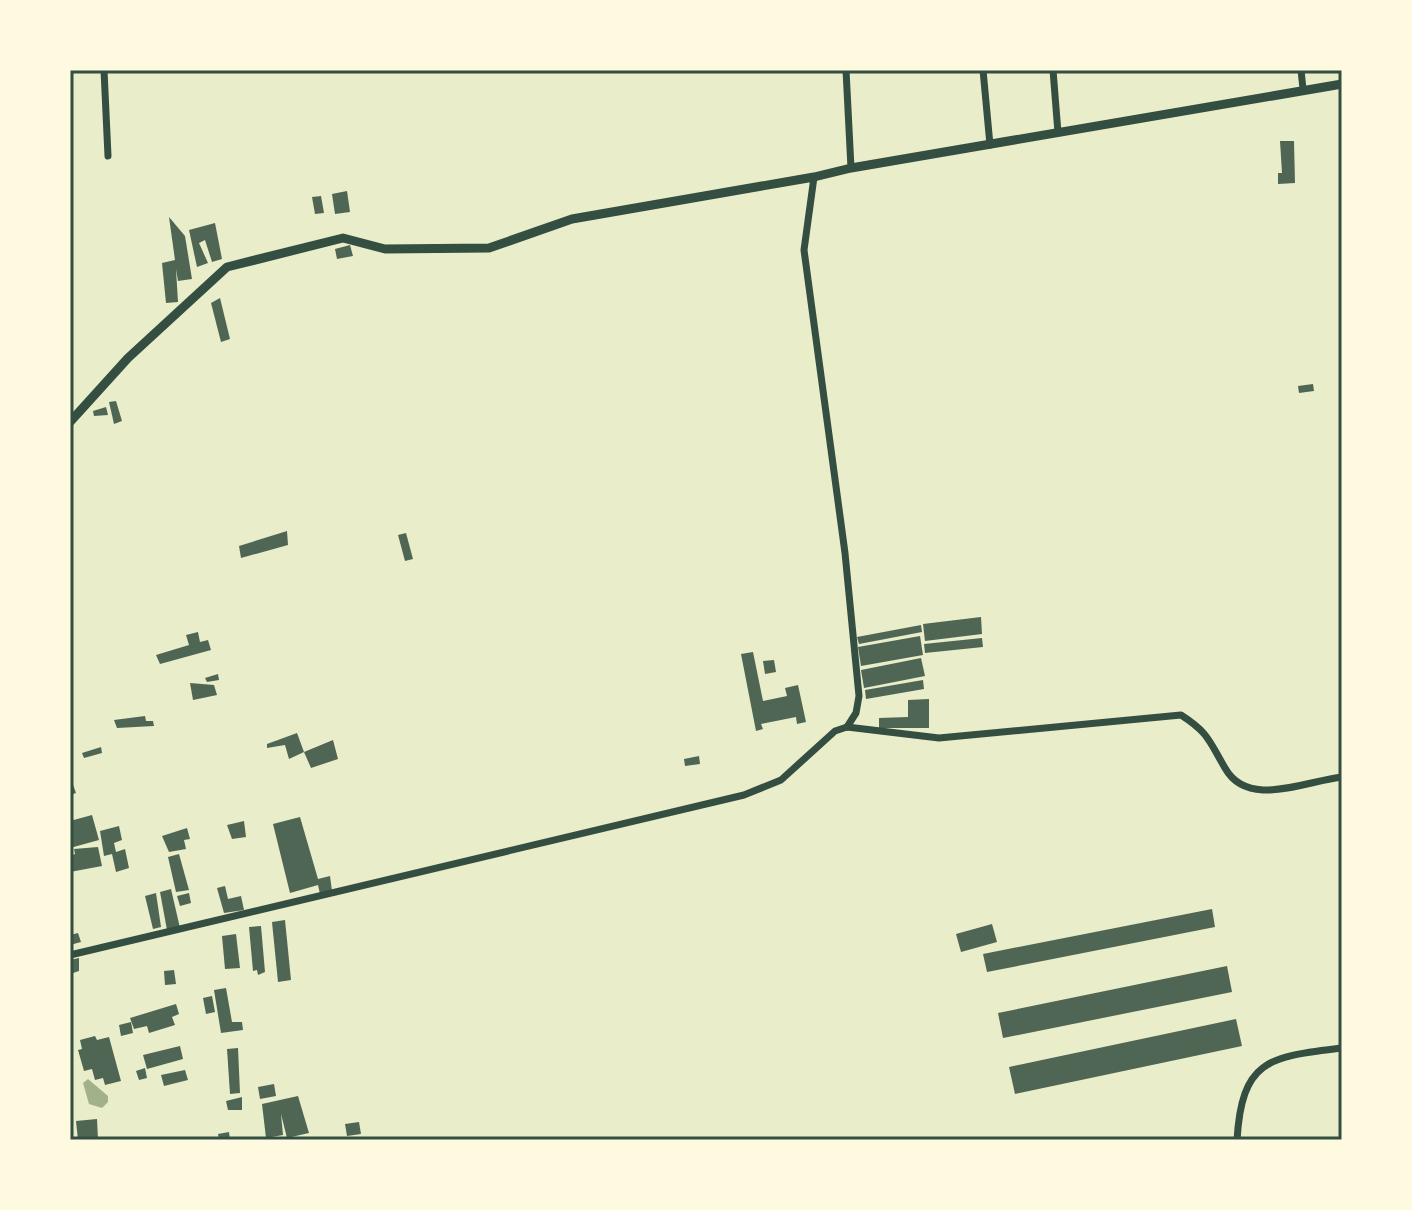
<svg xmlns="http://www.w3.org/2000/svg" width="1412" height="1210" viewBox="0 0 1412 1210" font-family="Commissioner,sans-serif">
	<rect width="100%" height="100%" fill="#e9edc9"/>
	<!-- water -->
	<path fill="#a3b18a" d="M 88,1079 L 108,1096 L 108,1102 L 102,1108 L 89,1104 L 83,1083 Z"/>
	<!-- building -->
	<g fill="#4f6655">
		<path d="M 1280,141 L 1294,141 L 1295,183 L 1278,184 L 1278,173 L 1282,173 Z"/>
		<path d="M 347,191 L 350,212 L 335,214 L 332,194 Z"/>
		<path d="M 321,196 L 324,213 L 315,214 L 312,197 Z"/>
		<path d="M 169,217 L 185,236 L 192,279 L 178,281 L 176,269 L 178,302 L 166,303 L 162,263 L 175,260 Z"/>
		<path d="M 215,223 L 222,259 L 212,262 L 205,240 L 199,243 L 208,263 L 197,267 L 189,230 Z"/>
		<path d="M 350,245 L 353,256 L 337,259 L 335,249 Z"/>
		<path d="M 220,298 L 230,339 L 221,342 L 211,303 Z"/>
		<path d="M 1313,384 L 1314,391 L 1299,393 L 1298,386 Z"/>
		<path d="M 116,401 L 122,421 L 114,424 L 109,402 Z"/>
		<path d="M 106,407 L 108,415 L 94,416 L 93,411 Z"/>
		<path d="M 287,531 L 288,545 L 241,558 L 239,546 Z"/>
		<path d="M 406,533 L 413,559 L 405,561 L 398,535 Z"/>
		<path d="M 981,617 L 982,634 L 925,641 L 923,624 Z"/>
		<path d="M 921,625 L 922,632 L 859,644 L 857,637 Z"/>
		<path d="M 198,632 L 200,642 L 208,640 L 211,650 L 160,664 L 156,655 L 189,645 L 186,635 Z"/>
		<path d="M 920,636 L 923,655 L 861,666 L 858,647 Z"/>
		<path d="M 982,638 L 983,647 L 925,653 L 924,644 Z"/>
		<path d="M 753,652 L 763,701 L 787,696 L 785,688 L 798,685 L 806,722 L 797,724 L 796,717 L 761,724 L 763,729 L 756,731 L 741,654 Z"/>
		<path d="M 921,658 L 925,676 L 864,688 L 861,670 Z"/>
		<path d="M 774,660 L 776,672 L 765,674 L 763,661 Z"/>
		<path d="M 218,674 L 219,680 L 207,682 L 205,678 Z"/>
		<path d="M 923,680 L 924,689 L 866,699 L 865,690 Z"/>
		<path d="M 190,683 L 214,685 L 217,695 L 193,700 Z"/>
		<path d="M 929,699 L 929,728 L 879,728 L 879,718 L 908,717 L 908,700 Z"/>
		<path d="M 145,716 L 146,721 L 153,721 L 154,726 L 117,728 L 114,720 Z"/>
		<path d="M 297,733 L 304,752 L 333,740 L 338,759 L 311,768 L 304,752 L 289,759 L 285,745 L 267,748 L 267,744 Z"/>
		<path d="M 101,747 L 102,753 L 84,758 L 82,753 Z"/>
		<path d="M 699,756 L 700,764 L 685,766 L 684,759 Z"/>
		<path d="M 70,776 L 76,793 L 70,795 Z"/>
		<path d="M 92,815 L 99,840 L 70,848 L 70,840 L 73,839 L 70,821 Z"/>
		<path d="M 300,817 L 318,879 L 330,876 L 332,891 L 320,894 L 318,885 L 290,893 L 273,824 Z"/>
		<path d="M 244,821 L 246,837 L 232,839 L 227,825 Z"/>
		<path d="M 119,826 L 122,840 L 114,843 L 116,852 L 125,849 L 129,868 L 116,872 L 112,854 L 104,856 L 100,831 Z"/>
		<path d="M 187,828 L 190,839 L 184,840 L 186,849 L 169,852 L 162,836 Z"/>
		<path d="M 98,847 L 102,866 L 70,872 L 70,856 L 75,854 L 74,849 Z"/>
		<path d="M 179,854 L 189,890 L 176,892 L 168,857 Z"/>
		<path d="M 225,886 L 228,899 L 241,896 L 244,910 L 224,913 L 217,888 Z"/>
		<path d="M 171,889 L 180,928 L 167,930 L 160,892 Z"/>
		<path d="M 156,893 L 161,927 L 153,929 L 145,896 Z"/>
		<path d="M 189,893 L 191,903 L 180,906 L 177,896 Z"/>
		<path d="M 1212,909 L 1215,927 L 987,972 L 983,954 Z"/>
		<path d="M 285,920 L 291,980 L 278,982 L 272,922 Z"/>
		<path d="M 992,924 L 997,942 L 961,952 L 956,934 Z"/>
		<path d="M 261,926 L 265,972 L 258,975 L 257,970 L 253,971 L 249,927 Z"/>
		<path d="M 78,933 L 81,942 L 70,945 L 70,935 Z"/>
		<path d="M 236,934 L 240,968 L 225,969 L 222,936 Z"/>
		<path d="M 79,958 L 79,971 L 70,974 L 70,960 Z"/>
		<path d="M 1227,966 L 1232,992 L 1003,1038 L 998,1013 Z"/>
		<path d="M 174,970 L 176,984 L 165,985 L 164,971 Z"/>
		<path d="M 226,988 L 232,1022 L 242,1022 L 243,1030 L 221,1033 L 214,990 Z"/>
		<path d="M 212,996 L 215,1012 L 206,1014 L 203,998 Z"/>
		<path d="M 176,1004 L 179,1014 L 172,1017 L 175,1025 L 149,1033 L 147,1026 L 134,1029 L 130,1018 Z"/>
		<path d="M 1236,1019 L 1242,1046 L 1015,1094 L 1009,1067 Z"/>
		<path d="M 131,1022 L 133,1033 L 121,1036 L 119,1025 Z"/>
		<path d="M 95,1036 L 97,1040 L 109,1037 L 121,1081 L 105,1085 L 103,1078 L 95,1080 L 92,1069 L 84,1071 L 78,1050 L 82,1049 L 80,1040 Z"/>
		<path d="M 180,1046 L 183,1059 L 147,1069 L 143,1055 Z"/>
		<path d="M 238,1048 L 240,1093 L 230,1094 L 227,1049 Z"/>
		<path d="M 145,1068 L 147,1078 L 139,1080 L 136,1071 Z"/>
		<path d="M 185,1070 L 188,1080 L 164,1086 L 161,1075 Z"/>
		<path d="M 274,1084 L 276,1096 L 260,1099 L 258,1087 Z"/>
		<path d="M 298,1096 L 309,1133 L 287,1138 L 281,1114 L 283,1135 L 266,1138 L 262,1104 Z"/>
		<path d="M 242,1097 L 242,1110 L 228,1110 L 226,1101 Z"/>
		<path d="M 97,1119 L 98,1140 L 78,1140 L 76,1121 Z"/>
		<path d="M 359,1122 L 361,1134 L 347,1136 L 345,1124 Z"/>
		<path d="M 229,1132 L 230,1140 L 219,1140 L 218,1134 Z"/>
	</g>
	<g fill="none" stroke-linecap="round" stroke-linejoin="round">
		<!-- minor -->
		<g stroke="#344e41" stroke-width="7">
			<path d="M 104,70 L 108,156"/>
			<path d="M 846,70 L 851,168"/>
			<path d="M 983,70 L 990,145"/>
			<path d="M 1053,70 L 1058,133"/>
			<path d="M 1301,70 L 1303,89"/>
			<path d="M 814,177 L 804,250 L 845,553 L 859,696 L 856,713 L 847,727"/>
			<path d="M 70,955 L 744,795 L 781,780 L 835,731 L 847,727 L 939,738 L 1181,715 C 1209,733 1209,741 1225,768 C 1248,809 1305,781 1342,777"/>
			<path d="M 1237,1140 C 1242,1058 1270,1057 1342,1048"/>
		</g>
		<!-- tertiary -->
		<path stroke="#344e41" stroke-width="9" d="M 70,422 L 128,358 L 227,267 L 343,238 L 385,249 L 489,248 L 572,219 L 814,177 L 851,168 L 1342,84"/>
	</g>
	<!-- border -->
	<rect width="1412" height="1210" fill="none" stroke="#fefae0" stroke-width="144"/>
	<rect x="72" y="72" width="1268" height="1066" fill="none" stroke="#344e41" stroke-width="3"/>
</svg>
